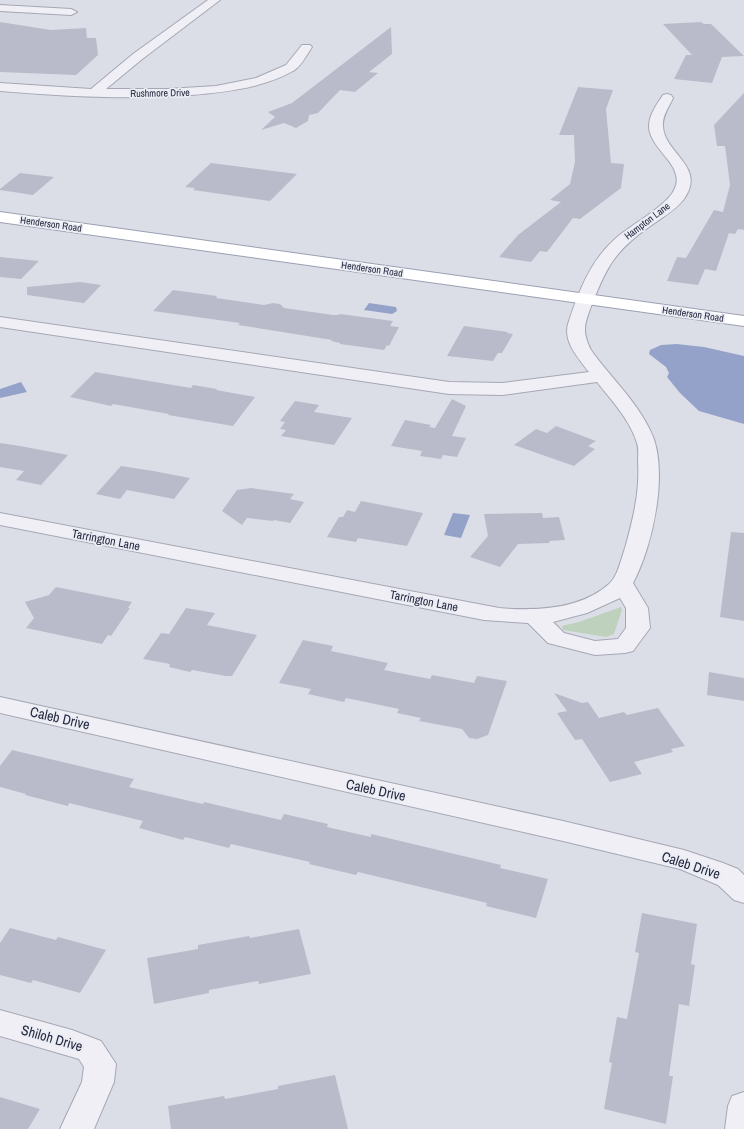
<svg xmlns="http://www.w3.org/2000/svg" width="744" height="1129" viewBox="0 0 744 1129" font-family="'Archivo Narrow',sans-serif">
	<rect width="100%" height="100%" fill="#dcdee7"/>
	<!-- green -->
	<path fill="#bdd1bc" d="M 621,607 L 622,610 L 614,634 L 606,637 L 563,630 L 562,626 L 579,622 Z"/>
	<!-- water -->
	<g fill="#94a2ca">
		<path d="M 369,303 L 396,307 L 397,311 L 392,314 L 364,310 Z"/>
		<path d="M 677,344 L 704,347 L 744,356 L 744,424 L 699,411 L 680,393 L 667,377 L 669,373 L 666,367 L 649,354 L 650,350 L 661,345 Z"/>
		<path d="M 21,382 L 27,392 L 0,398 L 0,389 Z"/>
		<path d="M 453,513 L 470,515 L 461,538 L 444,535 Z"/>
	</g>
	<!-- building -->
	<g fill="#b9bbca">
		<path d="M 0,22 L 51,30 L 86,28 L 87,38 L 96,38 L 98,55 L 76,75 L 0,72 Z"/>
		<path d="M 701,22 L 704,24 L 711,24 L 744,56 L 722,57 L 712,83 L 674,79 L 686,55 L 692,55 L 663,24 Z"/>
		<path d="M 391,27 L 392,54 L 369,72 L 378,73 L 355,92 L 340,90 L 318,113 L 309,115 L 308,121 L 296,128 L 284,123 L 261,130 L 275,117 L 268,112 L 292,103 Z"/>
		<path d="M 578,87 L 613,90 L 606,109 L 611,163 L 624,164 L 621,188 L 580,219 L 573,218 L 547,252 L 540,251 L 531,262 L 499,257 L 518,235 L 561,202 L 550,200 L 570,184 L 575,162 L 574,135 L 559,135 Z"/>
		<path d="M 744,93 L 744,230 L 738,229 L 735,234 L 729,233 L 716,271 L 705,269 L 698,285 L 667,281 L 677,257 L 686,258 L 714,210 L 723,212 L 730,185 L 725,146 L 717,146 L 714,125 Z"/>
		<path d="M 211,163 L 297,174 L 270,201 L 193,190 L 195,188 L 185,187 Z"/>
		<path d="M 20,173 L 54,177 L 33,195 L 0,190 L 0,189 Z"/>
		<path d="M 0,257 L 39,261 L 21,279 L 0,277 Z"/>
		<path d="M 80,282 L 101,285 L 84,303 L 27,295 L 27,287 Z"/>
		<path d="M 173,290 L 217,296 L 216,298 L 264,305 L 273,303 L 280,304 L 284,308 L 333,315 L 338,315 L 340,314 L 393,321 L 390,326 L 399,327 L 389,346 L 387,345 L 384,350 L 340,344 L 340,343 L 331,341 L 332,340 L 238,325 L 240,323 L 153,311 Z"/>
		<path d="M 464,326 L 508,332 L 507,333 L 513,334 L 502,353 L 498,353 L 493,361 L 447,356 Z"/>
		<path d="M 95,372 L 191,388 L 193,385 L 217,389 L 216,390 L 255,397 L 233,426 L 168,415 L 169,414 L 113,404 L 111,406 L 70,397 Z"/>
		<path d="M 452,399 L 466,406 L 452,436 L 466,438 L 457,457 L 443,455 L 441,459 L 420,456 L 422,451 L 391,446 L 405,420 L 431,425 L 429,427 L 435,428 Z"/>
		<path d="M 295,401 L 319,405 L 314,412 L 352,418 L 334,445 L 281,436 L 286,430 L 280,429 L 285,422 L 280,421 Z"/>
		<path d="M 556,426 L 596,441 L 588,446 L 595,449 L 574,466 L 514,445 L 536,429 L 547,433 Z"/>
		<path d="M 0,443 L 20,446 L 68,455 L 41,485 L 16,480 L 24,471 L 0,467 Z"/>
		<path d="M 121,466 L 153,471 L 190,478 L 174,499 L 127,490 L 120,499 L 96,494 Z"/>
		<path d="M 251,488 L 294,494 L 290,499 L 304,502 L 290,523 L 274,520 L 273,521 L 247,518 L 242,525 L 222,511 L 237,490 Z"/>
		<path d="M 361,501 L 423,513 L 407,546 L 358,538 L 356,542 L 327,537 L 339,517 L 343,517 L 347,510 L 355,512 Z"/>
		<path d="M 542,513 L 543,518 L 559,517 L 565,540 L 549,541 L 550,543 L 518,544 L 500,567 L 470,557 L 488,536 L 484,514 Z"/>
		<path d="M 731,532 L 744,533 L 744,621 L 720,617 Z"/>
		<path d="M 56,587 L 132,602 L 128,608 L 130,608 L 111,636 L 108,635 L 102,644 L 26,628 L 34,618 L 25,602 L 49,595 Z"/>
		<path d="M 186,608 L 215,613 L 207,625 L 257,635 L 232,676 L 226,676 L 192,670 L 190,672 L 169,667 L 170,664 L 143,659 L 161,633 L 169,634 Z"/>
		<path d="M 303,640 L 333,646 L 331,651 L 388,663 L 384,670 L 430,679 L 432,675 L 474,683 L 477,676 L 507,681 L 488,735 L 477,739 L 469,738 L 462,729 L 419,721 L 421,718 L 397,713 L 399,709 L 346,698 L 344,702 L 308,694 L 311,689 L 279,683 Z"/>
		<path d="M 709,672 L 744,678 L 744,701 L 707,695 Z"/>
		<path d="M 554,693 L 582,703 L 588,702 L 599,718 L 624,712 L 627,715 L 658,708 L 685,746 L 671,749 L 673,752 L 634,762 L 642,774 L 610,782 L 582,739 L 575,740 L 557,713 L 567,711 Z"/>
		<path d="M 12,750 L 134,779 L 129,787 L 203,804 L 204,802 L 281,820 L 284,814 L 328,824 L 327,827 L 371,837 L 371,834 L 501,865 L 500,868 L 548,879 L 536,918 L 486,906 L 487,903 L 404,883 L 358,872 L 356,875 L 309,864 L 310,862 L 231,844 L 229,848 L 185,837 L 183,840 L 139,828 L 143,821 L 69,803 L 68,806 L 25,795 L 26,794 L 0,787 L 0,766 Z"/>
		<path d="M 642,913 L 697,924 L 691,964 L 695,965 L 689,1006 L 679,1004 L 669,1076 L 673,1076 L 666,1124 L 604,1109 L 612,1063 L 609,1062 L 617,1017 L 627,1019 L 639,953 L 635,952 Z"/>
		<path d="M 10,928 L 56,940 L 58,937 L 106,950 L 80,993 L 33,980 L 31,983 L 0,975 L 0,943 Z"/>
		<path d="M 299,929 L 311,974 L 259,984 L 258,981 L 209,990 L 209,993 L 154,1004 L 147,958 L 198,949 L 198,945 L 249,936 L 250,938 Z"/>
		<path d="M 335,1075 L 348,1129 L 171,1129 L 168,1106 L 224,1096 L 225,1099 L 278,1089 L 278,1086 Z"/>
		<path d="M 0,1097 L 40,1109 L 28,1129 L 0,1129 Z"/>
	</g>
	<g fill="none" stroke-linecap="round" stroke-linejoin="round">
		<!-- minor casing -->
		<g stroke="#a5a7b4" stroke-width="2">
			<g id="minor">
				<path d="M 208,0 L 220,0 L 141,60 L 106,89 L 167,89 L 216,86 L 256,78 L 286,65 L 302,45 L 310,45 L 312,47 C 307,54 301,67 293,71 C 263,88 225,92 191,95 C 127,100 63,96 0,91 L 0,83 L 91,89 L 133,54 Z"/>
				<path d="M 0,5 L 71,9 L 77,12 L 71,15 L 0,11 Z"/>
				<path d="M 667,94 L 671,95 L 673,98 C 669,107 662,116 663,126 C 664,154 707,166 684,199 C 675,211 661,218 649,227 C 615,251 607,266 592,304 C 585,323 581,330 591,350 C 610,377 635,399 650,430 C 670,468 653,546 633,583 L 648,608 L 650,628 L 633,651 L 625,653 L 595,655 L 548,643 L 528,623 L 484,620 L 0,525 L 0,513 L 499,608 C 535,611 580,610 609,584 C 618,576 621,559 625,548 C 633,519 640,492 638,461 C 638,455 639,449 637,443 C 630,420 612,401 597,382 L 503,395 L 449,394 L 0,327 L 0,317 L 449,382 L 503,383 L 589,372 C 579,359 563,342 568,324 C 578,293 590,261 615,239 C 630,225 668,206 675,188 C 685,165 649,149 649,126 C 649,115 657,104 663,95 ZM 620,598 L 626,608 L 626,628 L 618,639 L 595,641 L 564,633 L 553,622 L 587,613 Z"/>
				<path d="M 0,697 L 563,821 L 684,850 L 723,863 L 738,869 L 744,875 L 744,903 L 734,900 L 718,885 L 680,869 L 563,841 L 0,713 Z"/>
				<path d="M 0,1010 L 72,1030 L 101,1041 L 116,1064 L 114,1082 L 94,1129 L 60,1129 L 82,1082 L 84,1067 L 79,1059 L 0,1036 Z"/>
				<path d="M 744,1092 L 744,1129 L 725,1129 L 728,1106 L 732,1096 Z"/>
			</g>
		</g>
		<!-- major casing -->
		<g stroke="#9a9fb3" stroke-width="2">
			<path id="major" d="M 0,212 L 744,316 L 744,326 L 0,222 Z"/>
		</g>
		<!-- minor -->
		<use href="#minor" fill="#efeff5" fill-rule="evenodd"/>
		<!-- major -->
		<use href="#major" fill="#fff" fill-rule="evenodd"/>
	</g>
	<g text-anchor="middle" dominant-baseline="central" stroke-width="3.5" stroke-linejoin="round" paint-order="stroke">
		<!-- far-street labels -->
		<g font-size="10" fill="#25283e" stroke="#ebedf5">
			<text transform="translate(160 93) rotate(-1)">Rushmore Drive</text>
			<text transform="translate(647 221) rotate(-37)">Hampton Lane</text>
			<text transform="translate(51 224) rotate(8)">Henderson Road</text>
			<text transform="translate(372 269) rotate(8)">Henderson Road</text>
			<text transform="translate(693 314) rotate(8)">Henderson Road</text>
		</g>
		<!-- street labels -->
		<g font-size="12" fill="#25283e" stroke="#ebedf5">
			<text transform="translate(106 540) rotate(11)">Tarrington Lane</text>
			<text transform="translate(424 601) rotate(11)">Tarrington Lane</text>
		</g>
		<!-- near-street labels -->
		<g font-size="14" fill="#25283e" stroke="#ebedf5">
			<text transform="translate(60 718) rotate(13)">Caleb Drive</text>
			<text transform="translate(376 790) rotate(12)">Caleb Drive</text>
			<text transform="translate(691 865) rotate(18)">Caleb Drive</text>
			<text transform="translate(52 1038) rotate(16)">Shiloh Drive</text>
		</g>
	</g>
</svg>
